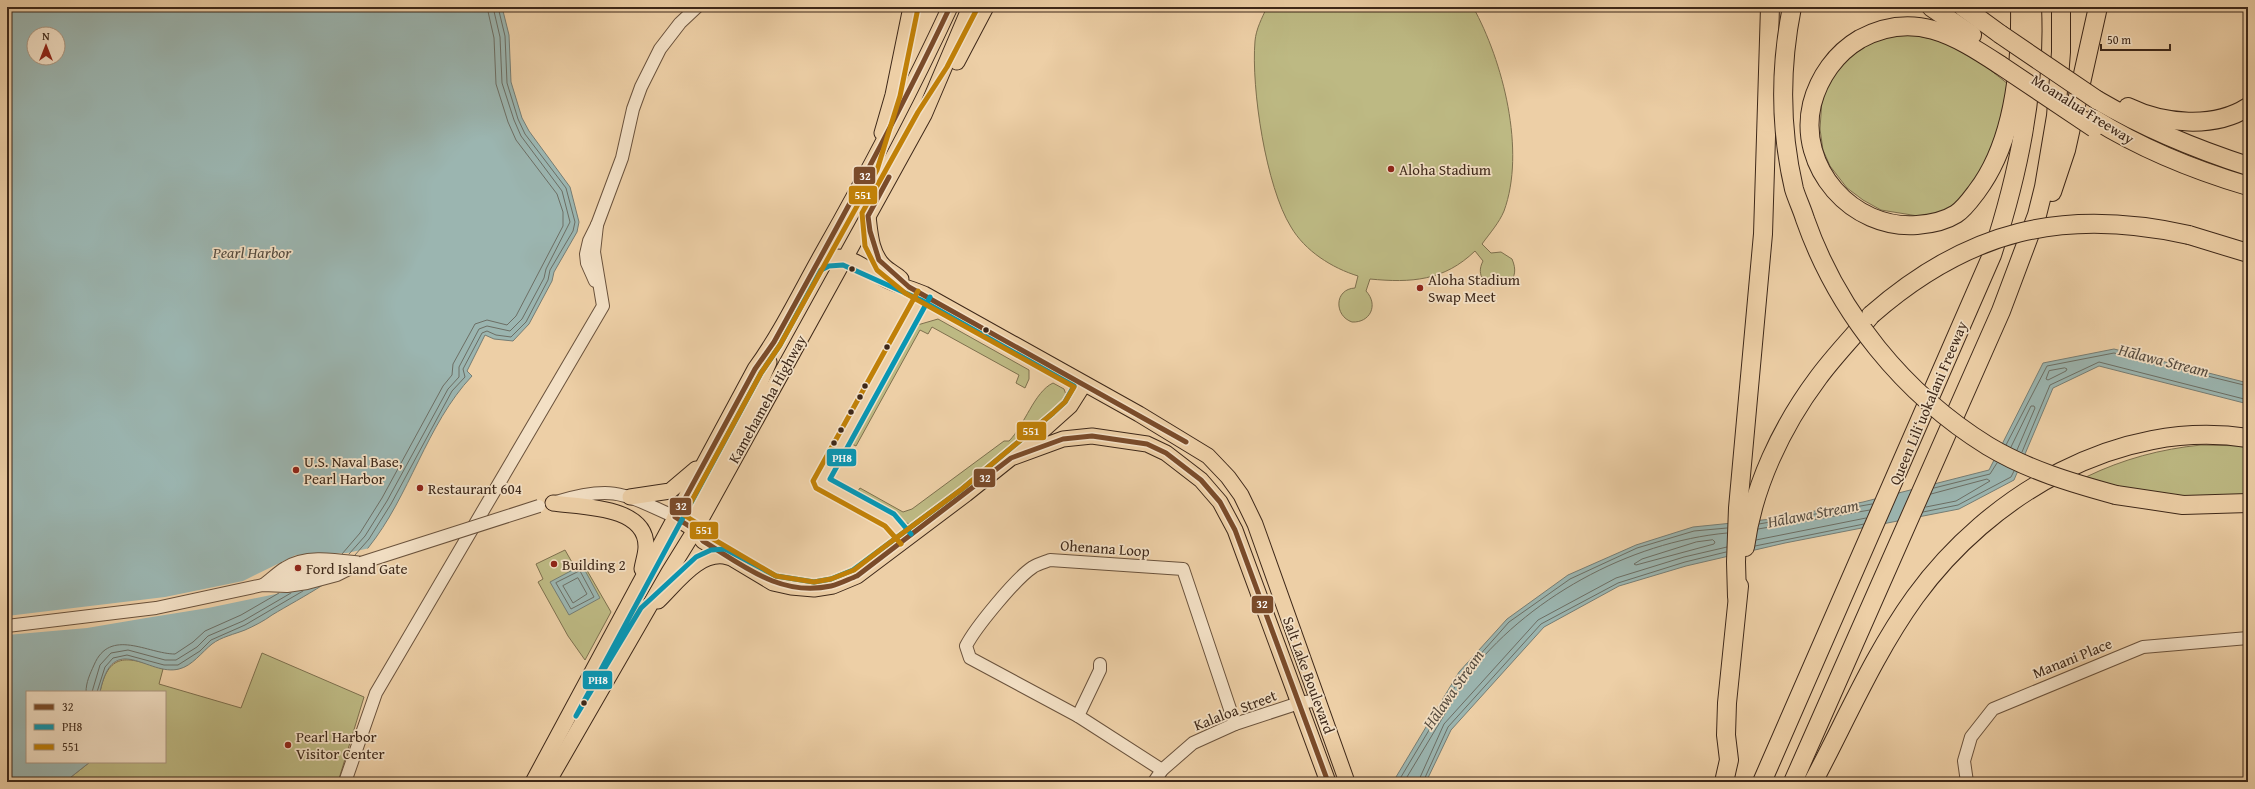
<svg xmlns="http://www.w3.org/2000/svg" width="2255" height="789" viewBox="0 0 2255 789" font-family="'Gentium Book Plus',serif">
	<rect width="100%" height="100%" fill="#edcfa6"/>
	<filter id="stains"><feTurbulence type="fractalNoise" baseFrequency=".005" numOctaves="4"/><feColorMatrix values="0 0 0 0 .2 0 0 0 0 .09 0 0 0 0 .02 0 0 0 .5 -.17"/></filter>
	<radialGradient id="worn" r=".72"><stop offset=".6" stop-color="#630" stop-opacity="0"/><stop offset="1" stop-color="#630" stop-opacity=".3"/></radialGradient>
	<!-- green -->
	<g fill="#bdb983" stroke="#7e704e">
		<path d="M 1267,7 L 1473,7 C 1503,61 1526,151 1504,211 C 1499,223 1490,233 1482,244 L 1491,253 L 1501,252 L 1512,259 C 1528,296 1467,292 1483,261 L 1475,251 C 1444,281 1411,283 1370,279 L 1366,291 C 1379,305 1370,323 1352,322 C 1334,316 1334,289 1355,288 L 1358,276 C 1332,268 1305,251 1291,227 C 1266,187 1251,88 1255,41 C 1256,29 1262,18 1267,7 Z"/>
		<path d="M 1909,34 L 1941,41 L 1979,61 L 2013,88 L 2006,131 L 1959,203 L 1939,213 L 1918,216 L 1881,210 L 1863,200 L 1847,188 L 1830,166 L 1823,150 L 1820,129 L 1822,99 L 1824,91 L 1847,55 L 1883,37 Z"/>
		<path d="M 938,319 L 1029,370 L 1029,379 L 1025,388 L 1016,383 L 1019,375 L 932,327 L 928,334 L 920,330 L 856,446 L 850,443 L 914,326 Z"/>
		<path d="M 1053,383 L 1064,389 L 1068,400 L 1024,439 L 932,507 L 913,524 L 905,523 L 894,511 L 858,491 L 860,488 L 903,512 L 912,509 L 1004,441 L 1009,441 C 1025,425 1034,392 1053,383 Z"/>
		<path d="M 2201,445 L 2248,446 L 2248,496 L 2210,499 L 2137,492 L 2086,477 C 2123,459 2161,449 2201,445 Z"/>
		<path d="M 565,550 L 573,564 L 581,560 L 611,612 L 585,660 L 568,636 L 538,582 L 543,579 L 536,564 Z"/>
		<path d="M 262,653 L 364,697 L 338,782 L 70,782 L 71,777 L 90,762 L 165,762 L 165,692 L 100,692 C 109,649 130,658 163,669 L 159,684 L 241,708 Z"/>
	</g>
	<!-- water -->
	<g fill="#9bb5b0" stroke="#767d74" fill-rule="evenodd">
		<path d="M 7,7 L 502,7 L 509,35 L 511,82 L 522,118 L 529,131 L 570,187 L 579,222 L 577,232 L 554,272 L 552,281 L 529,324 L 513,341 L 494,339 L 485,335 L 467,371 L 472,376 C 426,425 410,496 368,548 C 346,575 302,597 272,615 C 264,621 254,626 245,630 C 235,634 221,637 212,644 C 202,652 192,666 179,669 C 148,677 113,629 100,692 L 27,692 L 27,762 L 90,762 L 71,777 L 70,782 L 7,782 ZM 34,34 L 58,34 L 58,58 L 34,58 Z"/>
		<path d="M 2114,349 L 2248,383 L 2248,404 L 2099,366 L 2053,388 L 2014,480 L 1959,509 L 1785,543 L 1686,566 L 1619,586 L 1544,627 L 1451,730 L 1426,782 L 1393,782 L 1459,672 L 1507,619 L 1568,575 L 1636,545 L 1693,527 L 1772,519 L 1863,502 L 1989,470 L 2043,363 Z"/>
		<path d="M 582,565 L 600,598 L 569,615 L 550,582 Z"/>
	</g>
	<!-- pier -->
	<path fill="#edcfa6" d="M 370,548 L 352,568 L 305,588 L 208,608 L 146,618 L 87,628 L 7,635 L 7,616 L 165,597 L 243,581 L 296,555 L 347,553 Z"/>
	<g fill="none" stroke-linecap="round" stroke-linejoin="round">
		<!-- shore -->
		<g stroke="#6c6e64" stroke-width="1">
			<path d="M 2065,368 L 2067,369 L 2066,371 L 2048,380 L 2046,379 L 2049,371 Z"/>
			<path d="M 2006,445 L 2047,366 L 2114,353 L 2248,386"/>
			<path d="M 2011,447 L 2031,406 L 2034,406 L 2035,408 L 2017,450"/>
			<path d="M 2022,452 L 2050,385 L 2099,362 L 2248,400"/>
			<path d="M 1934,488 L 1990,474 L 1997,463"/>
			<path d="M 1926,507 L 1956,501 L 1990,481 L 1987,479 L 1931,494"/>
			<path d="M 1923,512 L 1958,505 L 2011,477 L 2014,471"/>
			<path d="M 1759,524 L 1872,504"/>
			<path d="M 1758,529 L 1870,510"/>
			<path d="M 1713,540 L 1715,542 L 1714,544 L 1636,565 L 1634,564 L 1642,559 L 1696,542 Z"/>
			<path d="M 1756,540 L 1866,518"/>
			<path d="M 1755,546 L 1864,524"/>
			<path d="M 342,554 L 360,533 L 382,498 L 443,386 L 452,375 L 453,364 L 475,324 L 487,320 L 507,325 L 516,316 L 563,226 L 563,212 L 557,194 L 516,140 L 508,122 L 496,84 L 494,38 L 487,7"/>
			<path d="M 349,554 L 365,536 L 387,501 L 448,389 L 459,377 L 459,367 L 479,329 L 487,326 L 510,331 L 522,319 L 544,278 L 546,269 L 570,222 L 562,191 L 521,136 L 514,120 L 502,83 L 500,37 L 493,7"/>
			<path d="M 355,555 L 369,539 L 391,504 L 452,391 L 465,377 L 463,369 L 482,333 L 487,331 L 496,335 L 511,337 L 526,322 L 548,280 L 550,270 L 573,231 L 575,222 L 566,188 L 525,134 L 518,119 L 507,83 L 505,36 L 498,7"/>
			<path d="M 580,571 L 594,597 L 571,609 L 556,583 Z"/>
			<path d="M 578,578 L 587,594 L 573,603 L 563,586 Z"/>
			<path d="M 86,692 C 86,682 90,674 94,665 C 110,627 148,654 175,654 L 193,642 L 205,631 L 241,615 L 279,593"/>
			<path d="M 92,692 L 100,665 L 111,653 L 128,650 L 165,660 L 176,660 L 197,647 L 208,636 L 243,621 L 291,593"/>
			<path d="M 97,692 L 105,667 L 113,658 L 127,655 L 164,665 L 178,665 L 200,651 L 211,640 L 245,625 L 303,591"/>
			<path d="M 1398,782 L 1462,675 L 1509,622 L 1570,579 L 1637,548 L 1694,531 L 1727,528"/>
			<path d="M 1404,782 C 1418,759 1432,735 1446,712 C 1452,700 1458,688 1466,678 C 1525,599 1629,542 1727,533"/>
			<path d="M 1418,782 L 1444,724 L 1538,620 L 1616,578 L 1684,557 L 1727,547"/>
			<path d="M 1423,782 L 1448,727 L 1541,624 L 1618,583 L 1685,562 L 1726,552"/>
		</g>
		<!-- minor casing -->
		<g stroke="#6a523c" stroke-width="14">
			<g id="minor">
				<path d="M 595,281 L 587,263 L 586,254 L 589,241 L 597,225 L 622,158 L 633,109 L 641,87 L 660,49 L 680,23 L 697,7"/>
				<path d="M 556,502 C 612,485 623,493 675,517"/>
				<path d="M 272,582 L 299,574 L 341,566"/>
				<path d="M 263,585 C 270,580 277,573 285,568 C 306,554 337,560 361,563"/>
				<path d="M 7,626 L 156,608 L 263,585 L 287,586 L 307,583 L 337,575 L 361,563"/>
				<path d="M 1078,716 L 1100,670 L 1100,664"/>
				<path d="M 1162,770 L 1078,716 L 970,658 L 966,646 C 975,628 1016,578 1033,567 C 1037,564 1045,562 1050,560 L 1183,569 L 1235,724"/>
				<path d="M 345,782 L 376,693 L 603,306 L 594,252 L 597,225"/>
				<path d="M 1154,782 L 1162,770 L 1193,743 L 1235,724 L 1299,703 L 1319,700"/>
				<path d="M 1967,782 L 1964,761 L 1971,737 L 1993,709 L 2143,647 L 2248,638"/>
			</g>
		</g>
		<!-- major casing -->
		<g stroke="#3e2819" stroke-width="17">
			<g id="major">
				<path d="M 957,62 L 986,7"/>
				<path d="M 882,133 L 893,95 L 911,7"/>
				<path d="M 868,216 C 870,233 871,254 884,266 C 889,271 896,274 901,279"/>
				<path d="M 835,257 C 853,256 873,274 889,281 C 900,286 912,289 924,294 L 1139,414 L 1208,456 L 1228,477 L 1241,495 L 1255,524 L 1347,782"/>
				<path d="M 1022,449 L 1070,406 L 1084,384"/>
				<path d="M 630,497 L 670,491 L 696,469"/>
				<path d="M 553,503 C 580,507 647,505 646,547 C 646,554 643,562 642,569"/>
				<path d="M 675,517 L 695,530 L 703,541 L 773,583 L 791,587 L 814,589 L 833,586 L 857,576 L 966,494 L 1011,458 L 1063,439 L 1092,436 L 1147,444 L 1166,453 L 1201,480 L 1220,502 L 1235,530 L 1328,782"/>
				<path d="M 695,530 C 690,521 693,511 697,501 L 759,385 L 769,362"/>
				<path d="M 658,601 C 676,584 700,549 728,557"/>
				<path d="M 533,782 L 755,369 C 781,333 800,293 822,254 C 868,173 911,91 950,7"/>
				<path d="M 548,782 L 669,572 L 695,530 L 924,115 L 970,7"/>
			</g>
		</g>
		<!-- highway casing -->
		<g stroke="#3e2819" stroke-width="20">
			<g id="highway">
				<path d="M 1931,7 L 1972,35"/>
				<path d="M 1963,7 L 2000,34"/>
				<path d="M 2000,65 C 1954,35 1914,10 1860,39 C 1836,53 1819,77 1812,104 C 1797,167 1852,230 1917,225 C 1930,224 1945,221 1956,214 C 1964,209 1971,199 1977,191 C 2014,142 2021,68 2020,7"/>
				<path d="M 2097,100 C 2145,128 2195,149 2248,166"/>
				<path d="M 2128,107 C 2163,124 2214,129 2248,107"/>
				<path d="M 2094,119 C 2142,149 2194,170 2248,186"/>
				<path d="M 2052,192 L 2066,150 L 2098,7"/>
				<path d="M 2189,235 L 2248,253"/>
				<path d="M 2116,495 L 2183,505 L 2248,503"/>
				<path d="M 1745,547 C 1753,487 1782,426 1818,378 C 1834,356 1854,336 1871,315"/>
				<path d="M 1737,597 L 1736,562 L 1738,508 L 1763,234 L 1770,7"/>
				<path d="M 1724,782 L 1729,760 L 1726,735 L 1727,703 L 1739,586"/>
				<path d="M 1762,782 L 1992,255 C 2018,175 2036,92 2032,7"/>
				<path d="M 1793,782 L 2001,311 L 2037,215 L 2044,187 L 2056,116 L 2061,52 L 2061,7"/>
				<path d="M 1813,782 C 1846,720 1874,654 1915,597 C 1989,495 2119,418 2248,438"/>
			</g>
		</g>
		<!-- minor -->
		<use href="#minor" stroke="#f3e0c5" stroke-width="12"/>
		<!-- major -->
		<use href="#major" stroke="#edcfa6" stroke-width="15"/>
		<!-- highway -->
		<use href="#highway" stroke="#edcfa6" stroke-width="18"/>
		<!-- minor-bridge casing -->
		<g stroke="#6a523c" stroke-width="14" stroke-linecap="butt">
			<path id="minor-bridge" d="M 361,563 L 539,506"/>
		</g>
		<!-- highway-bridge casing -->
		<g stroke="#3e2819" stroke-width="20" stroke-linecap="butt">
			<g id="highway-bridge">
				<path d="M 1792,7 C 1780,67 1780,129 1794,189 C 1797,199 1802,209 1805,219 C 1838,313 1904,394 1988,446 C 2028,470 2072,483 2116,495"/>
				<path d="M 2000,34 L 2097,100"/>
				<path d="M 2000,65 L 2094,128"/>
				<path d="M 1871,315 C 1968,230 2063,207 2189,235"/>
			</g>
		</g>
		<!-- minor-bridge -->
		<use href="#minor-bridge" stroke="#f3e0c5" stroke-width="12"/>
		<!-- highway-bridge -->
		<use href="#highway-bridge" stroke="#edcfa6" stroke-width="18"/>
		<!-- bus-1 casing -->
		<g stroke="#f3e0c5" stroke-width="8">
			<g id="bus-1">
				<path d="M 950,7 C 896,121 835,231 774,342 L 755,369 L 675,517 L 695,530 L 703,541 C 744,566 780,597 831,586 C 840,584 849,579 857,576 L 1011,458 L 1063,439 L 1092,436 L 1147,444 L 1166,453 L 1201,480 L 1220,502 L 1235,530 L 1328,782"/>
				<path d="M 889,177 L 868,216 L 870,231 L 879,260 L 909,287 L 1186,442"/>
			</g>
		</g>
		<!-- bus-2 casing -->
		<g stroke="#f3e0c5" stroke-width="8">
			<g id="bus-2">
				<path d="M 843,265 L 921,300 L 1074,386 L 1065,402 L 1053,413 L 962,489 L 853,570 L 831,579 L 814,582 L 776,576 L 725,549 L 711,550 L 696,557 L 641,608 L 576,716 L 761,373 L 780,345 L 821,270 L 829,266 Z"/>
				<path d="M 911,534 L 894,514 L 830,479 L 930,297"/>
			</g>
		</g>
		<!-- bus-3 casing -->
		<g stroke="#f3e0c5" stroke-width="8">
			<g id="bus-3">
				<path d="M 918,8 L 900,96 L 877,170 L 780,345 L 761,373 L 684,515 L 700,525 L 708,536 L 776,576 L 814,582 L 831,579 L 854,570 L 884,547 L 962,489 L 1053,413 L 1065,402 L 1074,387 L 905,293 L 877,270 L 865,246 L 862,213 L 918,112 L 947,67 L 978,7"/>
				<path d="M 901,544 L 885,526 L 816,488 L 813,481 L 918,291"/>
			</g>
		</g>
		<!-- bus-1 -->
		<use href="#bus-1" stroke="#7a4b2a" stroke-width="5"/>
		<!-- bus-2 -->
		<use href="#bus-2" stroke="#0996b3" stroke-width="5"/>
		<!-- bus-3 -->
		<use href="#bus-3" stroke="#c08008" stroke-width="5"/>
	</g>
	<!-- markers -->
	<g fill="#8f2418" stroke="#f3e0c5" stroke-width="1.5">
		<circle cx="1391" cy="169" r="4"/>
		<circle cx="1420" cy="288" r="4"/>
		<circle cx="296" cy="470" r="4"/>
		<circle cx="420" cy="488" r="4"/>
		<circle cx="554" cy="564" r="4"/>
		<circle cx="298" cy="568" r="4"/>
		<circle cx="288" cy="745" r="4"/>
	</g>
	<g fill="#3e2819" stroke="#f3e0c5" stroke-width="1.5">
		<circle cx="852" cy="269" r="3.5"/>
		<circle cx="986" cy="330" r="3.5"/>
		<circle cx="887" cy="347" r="3.5"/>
		<circle cx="865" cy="386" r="3.5"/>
		<circle cx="860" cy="397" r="3.5"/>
		<circle cx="851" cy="412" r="3.5"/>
		<circle cx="841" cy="430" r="3.5"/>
		<circle cx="834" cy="443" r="3.5"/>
		<circle cx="584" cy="703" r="3.5"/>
	</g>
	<g text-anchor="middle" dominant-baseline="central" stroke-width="3.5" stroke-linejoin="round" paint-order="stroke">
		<!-- street labels -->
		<g font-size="15" fill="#3e2819" stroke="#f3e0c5">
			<text transform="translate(2083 109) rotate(32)">Moanalua Freeway</text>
			<text transform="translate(767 399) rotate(-61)">Kamehameha Highway</text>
			<text transform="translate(1928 403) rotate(-67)">Queen Liliʻuokalani Freeway</text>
			<text transform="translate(1105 548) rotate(4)">Ohenana Loop</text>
			<text transform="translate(2072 658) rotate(-22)">Manani Place</text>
			<text transform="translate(1309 675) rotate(70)">Salt Lake Boulevard</text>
			<text transform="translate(1235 710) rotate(-21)">Kalaloa Street</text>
		</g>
		<!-- poi labels -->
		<g font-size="15" fill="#3e2819" stroke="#f3e0c5" text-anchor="start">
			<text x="1399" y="169">Aloha Stadium</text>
			<text x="1428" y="279">Aloha Stadium<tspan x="1428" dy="17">Swap Meet</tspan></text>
			<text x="304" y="461">U.S. Naval Base,<tspan x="304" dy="17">Pearl Harbor</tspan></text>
			<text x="428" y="488">Restaurant 604</text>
			<text x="562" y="564">Building 2</text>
			<text x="306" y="568">Ford Island Gate</text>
			<text x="296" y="736">Pearl Harbor<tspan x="296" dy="17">Visitor Center</tspan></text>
		</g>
		<!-- water labels -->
		<g font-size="16" font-style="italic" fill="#554b3f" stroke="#f3e0c5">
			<text x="252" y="252">Pearl Harbor</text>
			<text transform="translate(2164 360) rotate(14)">Hālawa Stream</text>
			<text transform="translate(1813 513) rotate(-11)">Hālawa Stream</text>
			<text transform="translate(1453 689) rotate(-55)">Hālawa Stream</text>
		</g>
	</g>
	<g stroke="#f3e0c5" stroke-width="1.5">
		<rect x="853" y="166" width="23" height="19" rx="4" fill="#7a4b2a"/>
		<rect x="848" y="185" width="30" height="20" rx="4" fill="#c08008"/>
		<rect x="1016" y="421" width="31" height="20" rx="4" fill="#c08008"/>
		<rect x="826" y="448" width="31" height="19" rx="4" fill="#0996b3"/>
		<rect x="973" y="468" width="23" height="20" rx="4" fill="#7a4b2a"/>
		<rect x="669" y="497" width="23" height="19" rx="4" fill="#7a4b2a"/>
		<rect x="689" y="521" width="30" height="19" rx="4" fill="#c08008"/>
		<rect x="1251" y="595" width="23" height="19" rx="4" fill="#7a4b2a"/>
		<rect x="582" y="670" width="31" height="20" rx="4" fill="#0996b3"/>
	</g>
	<g font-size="11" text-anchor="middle" font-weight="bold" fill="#fff">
		<text x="865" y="180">32</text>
		<text x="863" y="199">551</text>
		<text x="1031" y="435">551</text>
		<text x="842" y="462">PH8</text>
		<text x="985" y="482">32</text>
		<text x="681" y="510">32</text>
		<text x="704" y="534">551</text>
		<text x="1262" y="608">32</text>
		<text x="598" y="684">PH8</text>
	</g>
	<!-- margin -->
	<rect width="2255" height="789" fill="none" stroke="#edcfa6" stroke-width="24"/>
	<rect x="8" y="8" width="2239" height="773" fill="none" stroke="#3e2819" stroke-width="2"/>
	<rect x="12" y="12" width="2231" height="765" fill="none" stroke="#3e2819"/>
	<!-- legend -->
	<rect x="26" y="691" width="140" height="72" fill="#f3e0c5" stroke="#ab9680"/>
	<rect x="34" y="704" width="20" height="6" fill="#7a4b2a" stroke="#ab9680"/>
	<text x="62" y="711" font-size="12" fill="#3e2819">32</text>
	<rect x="34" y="724" width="20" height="6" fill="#0996b3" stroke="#ab9680"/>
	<text x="62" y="731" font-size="12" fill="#3e2819">PH8</text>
	<rect x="34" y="744" width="20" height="6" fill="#c08008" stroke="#ab9680"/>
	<text x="62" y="751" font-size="12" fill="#3e2819">551</text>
	<!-- north arrow -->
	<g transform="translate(46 46)"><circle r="19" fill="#f3e0c5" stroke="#ab9680"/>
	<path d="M0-3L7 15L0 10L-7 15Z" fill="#8f2418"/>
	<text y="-6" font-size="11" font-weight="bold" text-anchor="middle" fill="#3e2819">N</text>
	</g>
	<!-- scale -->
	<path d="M2101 44v6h69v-6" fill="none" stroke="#3e2819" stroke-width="2"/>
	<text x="2107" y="44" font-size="12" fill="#3e2819" stroke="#f3e0c5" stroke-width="3" paint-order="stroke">50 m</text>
	<rect width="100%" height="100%" filter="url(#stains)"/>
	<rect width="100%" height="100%" fill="url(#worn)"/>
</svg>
